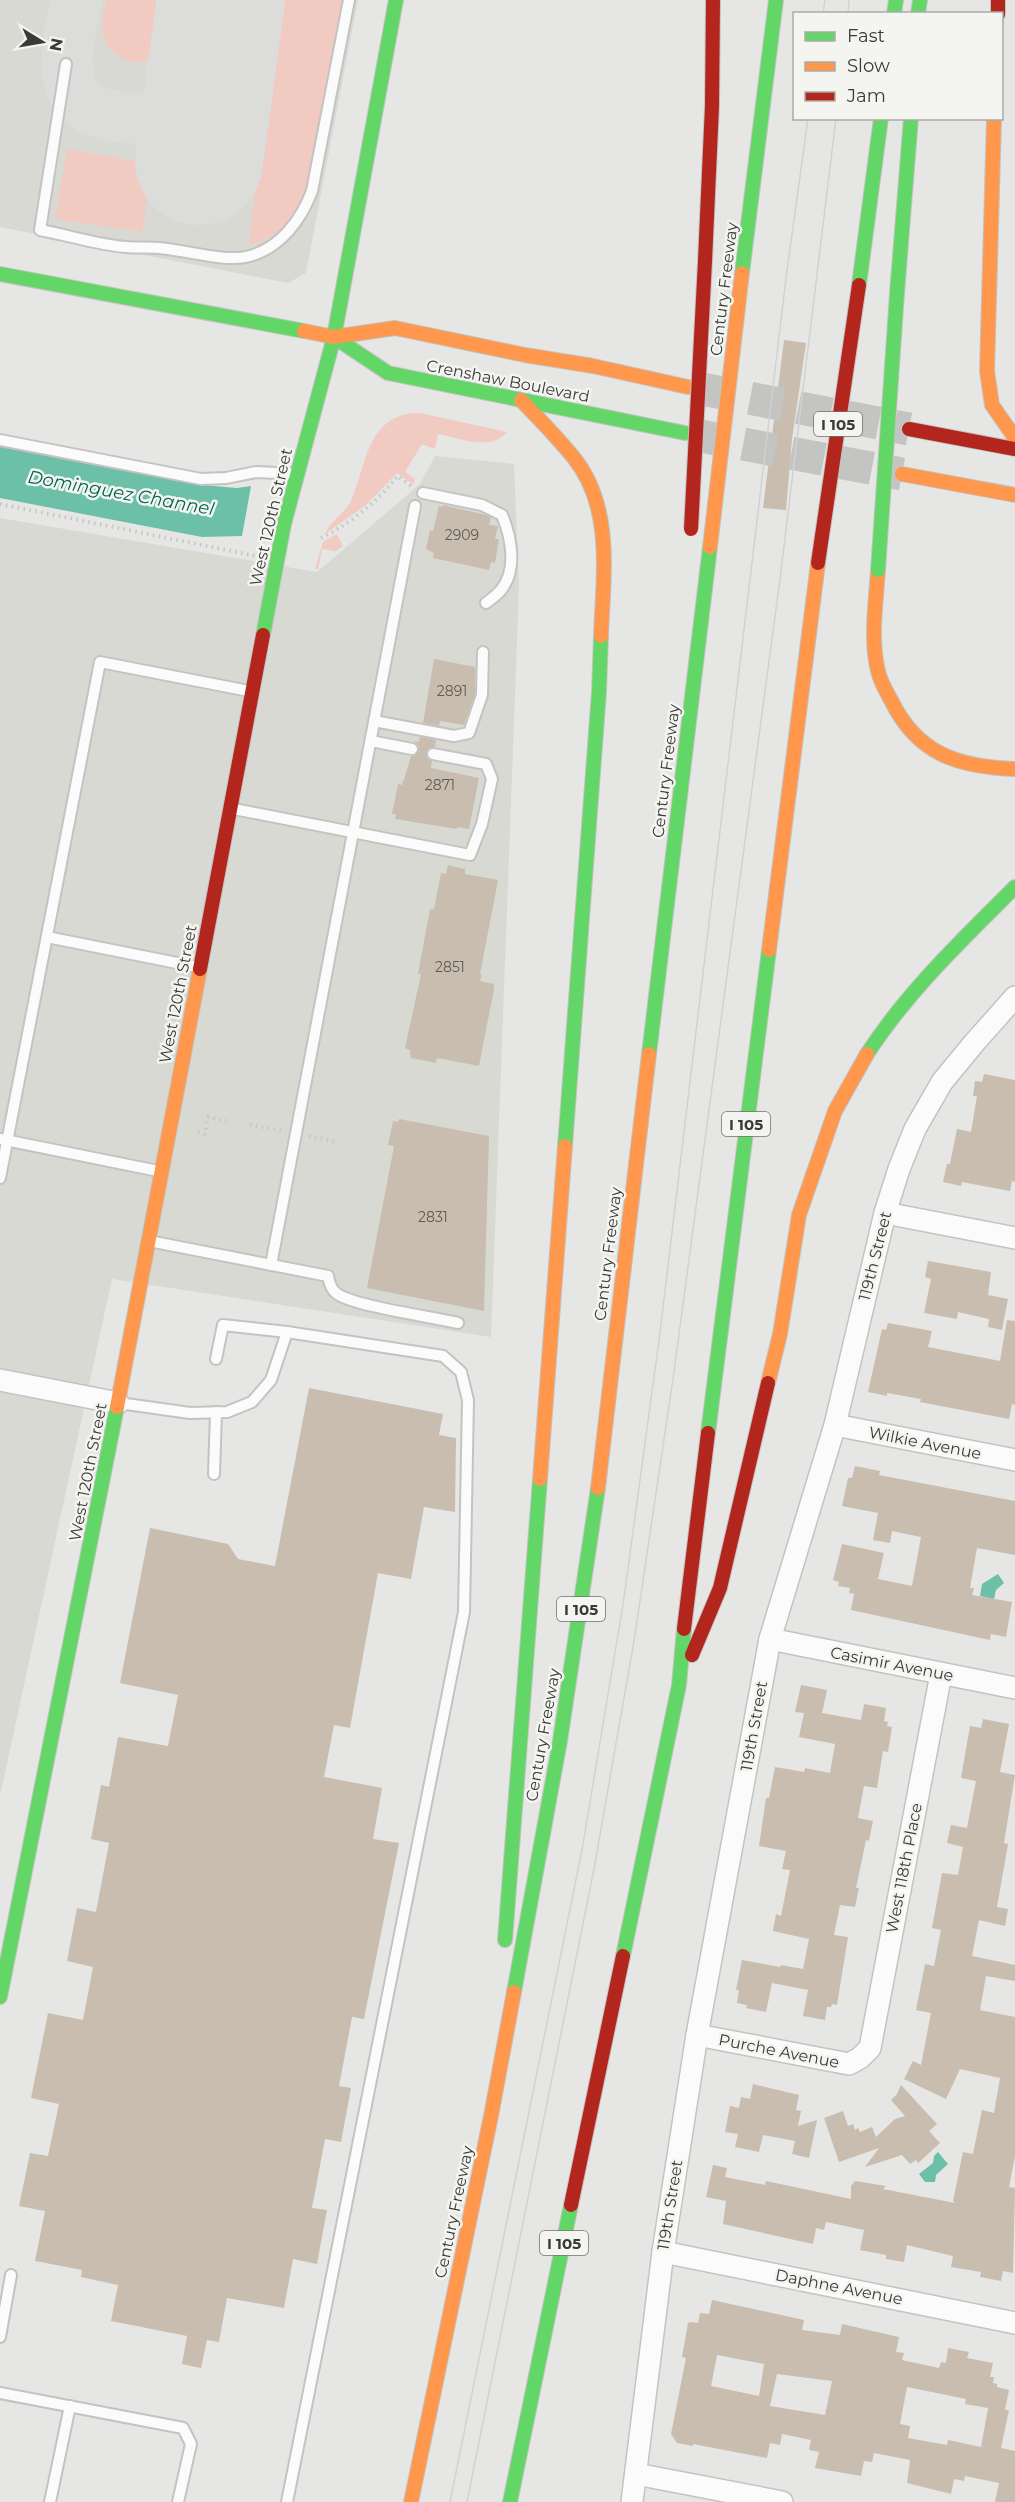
<svg xmlns="http://www.w3.org/2000/svg" width="1015" height="2502" viewBox="0 0 1015 2502" font-family="Montserrat,sans-serif">
	<rect width="100%" height="100%" fill="#e6e6e5"/>
	<!-- built -->
	<g fill="#d9d9d3">
		<path d="M 0,0 L 358,0 L 306,273 L 288,283 L 0,227 Z"/>
		<path d="M 435,456 L 514,464 L 519,588 L 491,1337 L 112,1279 L 0,1796 L 0,518 L 317,572 L 420,484 Z"/>
	</g>
	<!-- green -->
	<g fill="#f1cac1">
		<path d="M 106,0 L 164,0 C 162,16 162,37 155,51 C 143,75 110,56 104,38 C 100,26 104,12 106,0 Z"/>
		<path d="M 273,0 L 344,0 L 310,177 C 298,214 287,232 249,246 L 257,177 L 249,175 Z"/>
		<path d="M 67,149 L 153,164 L 142,232 L 55,219 Z"/>
		<path d="M 420,413 L 507,432 C 491,452 460,438 438,434 L 435,449 L 422,444 L 405,472 L 415,479 L 413,484 L 397,473 L 366,505 L 325,534 C 332,519 345,513 351,501 C 367,464 367,413 420,413 Z"/>
		<path d="M 337,534 L 343,546 L 336,551 L 322,549 L 318,569 L 315,569 L 323,542 Z"/>
	</g>
	<!-- water -->
	<g fill="#6bc0a7">
		<path d="M 0,446 L 202,485 L 237,488 L 251,486 L 242,536 L 202,537 L 0,498 Z"/>
		<path d="M 998,1574 L 1004,1583 L 996,1590 L 994,1599 L 980,1596 L 982,1584 Z"/>
		<path d="M 938,2152 L 948,2164 L 936,2175 L 935,2182 L 925,2182 L 919,2174 L 933,2163 L 934,2156 Z"/>
	</g>
	<g fill="none" stroke-linecap="round" stroke-linejoin="round">
		<!-- taxiway -->
		<path stroke="#dcdcdb" stroke-width="51" d="M 76,0 C 72,24 63,54 69,78 C 71,86 75,96 81,102 C 100,121 156,123 177,108 C 194,95 204,72 214,55"/>
		<!-- runway -->
		<path stroke="#dcdcdb" stroke-width="128" d="M 199,161 L 221,0"/>
	</g>
	<!-- building -->
	<g fill="#c9bdaf" fill-rule="evenodd">
		<path d="M 784,340 L 806,343 L 792,439 L 786,510 L 763,508 Z"/>
		<path d="M 443,505 L 486,515 L 491,518 L 489,525 L 498,526 L 495,539 L 499,539 L 495,563 L 491,562 L 489,570 L 433,558 L 434,553 L 426,549 L 430,530 L 433,531 L 439,506 L 442,507 Z"/>
		<path d="M 434,659 L 475,667 L 475,694 L 464,725 L 440,721 L 439,726 L 423,723 Z"/>
		<path d="M 420,737 L 436,740 L 435,747 L 428,749 L 426,753 L 428,759 L 432,761 L 431,768 L 479,778 L 469,829 L 458,827 L 457,829 L 395,819 L 396,814 L 392,814 L 398,784 L 402,785 L 403,780 L 404,780 L 411,756 L 415,756 L 419,751 L 419,746 L 414,741 L 419,742 Z"/>
		<path d="M 448,865 L 465,869 L 465,874 L 498,880 L 480,974 L 482,974 L 480,981 L 494,984 L 494,989 L 479,1066 L 437,1058 L 436,1063 L 411,1058 L 410,1050 L 405,1048 L 421,974 L 418,974 L 430,909 L 434,909 L 441,873 L 446,874 Z"/>
		<path d="M 984,1074 L 1015,1080 L 1015,1182 L 1012,1181 L 1010,1191 L 962,1182 L 961,1186 L 943,1182 L 947,1164 L 950,1164 L 957,1129 L 971,1132 L 977,1096 L 973,1096 L 975,1081 L 982,1082 Z"/>
		<path d="M 399,1119 L 489,1136 L 484,1311 L 367,1288 L 394,1146 L 388,1145 L 393,1121 L 398,1122 Z"/>
		<path d="M 928,1261 L 991,1272 L 988,1295 L 1008,1299 L 1002,1330 L 988,1327 L 989,1319 L 958,1312 L 957,1319 L 924,1313 L 931,1279 L 925,1277 Z"/>
		<path d="M 1007,1320 L 1015,1321 L 1015,1405 L 1012,1404 L 1009,1419 L 920,1402 L 921,1399 L 887,1393 L 887,1396 L 868,1392 L 882,1329 L 886,1330 L 888,1323 L 932,1331 L 928,1347 L 1000,1361 Z"/>
		<path d="M 309,1388 L 443,1414 L 439,1435 L 456,1438 L 455,1512 L 424,1507 L 411,1579 L 378,1573 L 350,1728 L 334,1725 L 324,1777 L 382,1788 L 373,1839 L 399,1843 L 364,2019 L 352,2017 L 339,2086 L 351,2088 L 341,2142 L 325,2139 L 312,2208 L 327,2210 L 317,2264 L 293,2259 L 284,2308 L 227,2298 L 219,2342 L 207,2340 L 201,2368 L 182,2364 L 187,2336 L 111,2321 L 118,2285 L 81,2277 L 82,2270 L 35,2261 L 45,2211 L 19,2206 L 30,2153 L 48,2156 L 59,2104 L 31,2098 L 48,2013 L 83,2020 L 93,1967 L 67,1961 L 77,1908 L 96,1912 L 109,1843 L 91,1839 L 101,1785 L 109,1787 L 118,1737 L 168,1746 L 178,1695 L 120,1683 L 150,1528 L 228,1544 L 238,1559 L 275,1566 Z"/>
		<path d="M 855,1466 L 880,1471 L 879,1475 L 1015,1501 L 1015,1555 L 977,1548 L 970,1588 L 974,1588 L 972,1595 L 1012,1602 L 1006,1637 L 991,1634 L 990,1640 L 851,1610 L 854,1594 L 849,1593 L 850,1588 L 838,1586 L 839,1582 L 833,1580 L 842,1544 L 884,1553 L 878,1579 L 912,1586 L 921,1537 L 892,1531 L 890,1543 L 873,1540 L 878,1513 L 842,1506 L 848,1478 L 852,1478 Z"/>
		<path d="M 801,1685 L 827,1690 L 822,1713 L 861,1720 L 864,1704 L 886,1708 L 884,1721 L 888,1722 L 887,1726 L 892,1727 L 888,1752 L 883,1751 L 877,1788 L 864,1786 L 858,1818 L 873,1821 L 869,1841 L 866,1840 L 856,1888 L 859,1888 L 855,1907 L 840,1905 L 834,1935 L 848,1937 L 837,2005 L 832,2004 L 831,2007 L 827,2007 L 825,2020 L 803,2016 L 808,1990 L 772,1983 L 766,2012 L 746,2008 L 747,2005 L 737,2003 L 739,1990 L 736,1990 L 742,1960 L 780,1967 L 781,1965 L 803,1969 L 809,1939 L 773,1931 L 776,1914 L 781,1916 L 790,1870 L 782,1869 L 786,1851 L 759,1846 L 766,1798 L 769,1798 L 775,1767 L 804,1772 L 805,1768 L 830,1773 L 835,1744 L 799,1737 L 804,1713 L 795,1712 Z"/>
		<path d="M 983,1719 L 1009,1724 L 1000,1772 L 1015,1775 L 1004,1843 L 1008,1844 L 997,1907 L 1008,1909 L 1005,1926 L 979,1920 L 972,1956 L 1015,1965 L 1015,1981 L 986,1976 L 980,2010 L 1015,2017 L 1015,2156 L 1009,2187 L 1015,2188 L 1013,2273 L 1003,2271 L 1001,2281 L 980,2277 L 981,2272 L 951,2267 L 953,2256 L 907,2245 L 904,2262 L 886,2259 L 886,2255 L 860,2250 L 864,2230 L 826,2222 L 824,2230 L 816,2228 L 813,2244 L 723,2224 L 726,2201 L 706,2197 L 713,2165 L 727,2168 L 725,2177 L 765,2185 L 766,2181 L 851,2199 L 851,2186 L 855,2181 L 886,2186 L 883,2189 L 955,2203 L 953,2201 L 963,2152 L 973,2154 L 982,2110 L 994,2113 L 1000,2078 L 960,2069 L 946,2099 L 904,2079 L 913,2061 L 921,2065 L 931,2013 L 916,2010 L 925,1964 L 934,1966 L 941,1930 L 932,1928 L 942,1873 L 958,1875 L 963,1847 L 947,1843 L 951,1825 L 967,1828 L 976,1781 L 961,1778 L 970,1726 L 981,1728 Z"/>
		<path d="M 753,2084 L 799,2095 L 796,2110 L 801,2111 L 798,2126 L 817,2120 L 809,2158 L 792,2154 L 795,2141 L 763,2135 L 759,2152 L 735,2147 L 738,2134 L 725,2132 L 730,2106 L 739,2108 L 741,2097 L 750,2099 Z"/>
		<path d="M 901,2085 L 937,2124 L 929,2131 L 940,2143 L 918,2163 L 916,2160 L 910,2164 L 902,2155 L 865,2167 L 879,2148 L 839,2162 L 824,2118 L 843,2111 L 848,2126 L 853,2124 L 855,2130 L 858,2128 L 860,2132 L 872,2127 L 876,2137 L 895,2119 L 905,2116 L 891,2100 L 897,2094 Z"/>
		<path d="M 712,2300 L 804,2320 L 802,2330 L 840,2335 L 842,2324 L 899,2337 L 896,2352 L 904,2353 L 902,2360 L 939,2368 L 941,2362 L 946,2363 L 948,2348 L 969,2352 L 967,2358 L 993,2363 L 990,2377 L 994,2377 L 993,2383 L 997,2384 L 997,2387 L 1009,2390 L 1005,2410 L 1009,2410 L 1001,2448 L 1015,2451 L 1015,2502 L 995,2502 L 999,2483 L 965,2476 L 964,2481 L 954,2479 L 951,2494 L 907,2483 L 910,2460 L 874,2453 L 872,2462 L 864,2461 L 861,2476 L 815,2468 L 819,2452 L 809,2450 L 811,2440 L 782,2434 L 780,2445 L 770,2443 L 767,2458 L 693,2444 L 693,2446 L 677,2443 L 671,2434 L 686,2358 L 682,2357 L 688,2323 L 690,2322 L 698,2323 L 700,2313 L 709,2314 ZM 717,2355 L 764,2364 L 759,2396 L 711,2386 ZM 777,2374 L 832,2381 L 825,2415 L 770,2406 ZM 907,2387 L 966,2399 L 965,2404 L 988,2408 L 981,2447 L 948,2440 L 947,2445 L 908,2438 L 910,2426 L 900,2424 Z"/>
	</g>
	<g fill="none" stroke-linecap="round" stroke-linejoin="round">
		<!-- primary-tunnel -->
		<g stroke="#c4c4c2" stroke-width="33" stroke-dasharray="33 16" stroke-linecap="butt">
			<path d="M 702,389 L 909,429"/>
			<path d="M 695,435 L 902,474"/>
		</g>
		<!-- lane casing -->
		<g stroke="#c4c3c2" stroke-width="14">
			<g id="lane">
				<path d="M 66,64 L 40,230 C 68,235 98,245 126,247 C 137,248 148,247 159,248 C 185,250 226,263 250,256 C 281,247 301,220 312,191 L 349,0"/>
				<path d="M 0,440 L 201,479 L 226,478 L 256,472 L 297,474"/>
				<path d="M 423,493 L 482,505 L 502,515 C 511,537 518,569 501,590 C 497,595 491,599 486,603"/>
				<path d="M 374,721 L 454,736 L 469,733 L 482,695 L 483,652"/>
				<path d="M 371,741 L 412,749"/>
				<path d="M 234,809 L 470,855 L 482,824 L 492,779 L 486,764 L 433,754"/>
				<path d="M 47,937 L 197,967"/>
				<path d="M 0,1139 L 158,1171"/>
				<path d="M 0,1178 L 100,662 L 249,691"/>
				<path d="M 149,1241 L 328,1276 C 329,1282 331,1289 336,1293 C 352,1306 433,1317 458,1323"/>
				<path d="M 271,1265 L 415,506"/>
				<path d="M 216,1359 L 223,1325 L 287,1332"/>
				<path d="M 119,1403 L 190,1413 L 227,1412 L 252,1402 L 271,1380 L 287,1332 L 443,1356 L 461,1372 L 468,1400 L 464,1612 L 287,2502"/>
				<path d="M 214,1474 L 216,1412"/>
				<path d="M 0,2337 L 11,2275"/>
				<path d="M 0,2393 L 183,2428 L 191,2444 L 178,2502"/>
				<path d="M 50,2502 L 70,2406"/>
			</g>
		</g>
		<!-- street casing -->
		<g stroke="#c4c3c2" stroke-width="24">
			<g id="street">
				<path d="M 885,1213 L 1015,1238"/>
				<path d="M 0,1380 L 118,1403"/>
				<path d="M 835,1425 L 1015,1460"/>
				<path d="M 770,1639 L 1015,1688"/>
				<path d="M 697,2035 L 849,2064 L 860,2058 L 870,2048 L 941,1674"/>
				<path d="M 663,2252 L 1015,2323"/>
				<path d="M 636,2474 L 782,2502"/>
				<path d="M 632,2502 L 663,2252 L 697,2035 L 770,1639 L 835,1425 L 885,1213 L 899,1169 L 915,1129 L 942,1082 L 975,1042 L 1015,997"/>
			</g>
		</g>
		<!-- fast casing -->
		<g stroke="#c4c3c2" stroke-width="16">
			<g id="fast">
				<path d="M 894,14 L 896,0"/>
				<path d="M 918,14 L 920,0"/>
				<path d="M 742,273 L 776,0"/>
				<path d="M 0,274 L 304,331"/>
				<path d="M 859,285 L 881,118"/>
				<path d="M 897,293 L 911,118"/>
				<path d="M 334,337 L 388,373 L 685,433"/>
				<path d="M 334,337 L 396,0"/>
				<path d="M 263,635 L 284,524 L 334,337"/>
				<path d="M 649,1054 L 710,547"/>
				<path d="M 867,1054 C 908,991 962,940 1015,887"/>
				<path d="M 565,1146 L 599,692 L 601,636"/>
				<path d="M 708,1433 L 769,950"/>
				<path d="M 505,1940 L 540,1479"/>
				<path d="M 623,1956 L 679,1685 L 684,1629"/>
				<path d="M 514,1992 L 560,1741 L 598,1488"/>
				<path d="M 0,1997 L 117,1407"/>
				<path d="M 510,2502 L 571,2205"/>
			</g>
		</g>
		<!-- slow casing -->
		<g stroke="#c4c3c2" stroke-width="16">
			<g id="slow">
				<path d="M 994,118 L 987,371 L 992,405 L 1015,438"/>
				<path d="M 304,331 L 334,337 L 395,328 L 525,355 L 593,366 L 688,387"/>
				<path d="M 521,400 C 539,419 558,438 574,458 C 614,508 603,577 601,636"/>
				<path d="M 902,474 L 1015,495"/>
				<path d="M 878,570 C 876,602 870,639 878,671 C 880,681 886,691 891,700 C 917,754 958,767 1015,769"/>
				<path d="M 769,950 L 818,563"/>
				<path d="M 768,1383 L 780,1334 L 799,1215 L 835,1111 L 867,1054"/>
				<path d="M 117,1407 L 200,969"/>
				<path d="M 540,1479 L 565,1146"/>
				<path d="M 598,1488 L 649,1054"/>
				<path d="M 411,2502 L 491,2116 L 514,1992"/>
			</g>
		</g>
		<!-- jam casing -->
		<g stroke="#c4c3c2" stroke-width="16">
			<g id="jam">
				<path d="M 998,0 L 998,14"/>
				<path d="M 705,261 L 712,106 L 713,0"/>
				<path d="M 909,429 L 1015,449"/>
				<path d="M 200,969 L 263,635"/>
				<path d="M 684,1629 L 708,1433"/>
				<path d="M 692,1655 L 720,1588 L 768,1383"/>
				<path d="M 571,2205 L 623,1956"/>
			</g>
		</g>
		<!-- path -->
		<g stroke="#c6c6c6" stroke-width="4" stroke-dasharray="1.5 4.5" stroke-linecap="butt">
			<path d="M 0,504 L 256,556"/>
			<path d="M 321,538 C 352,523 376,502 398,476 L 411,486"/>
			<path d="M 250,1125 L 283,1131"/>
			<path d="M 198,1132 L 205,1134 L 208,1117 L 227,1121"/>
			<path d="M 309,1136 L 337,1142"/>
		</g>
		<!-- lane -->
		<use href="#lane" stroke="#fbfbfb" stroke-width="10"/>
		<!-- street -->
		<use href="#street" stroke="#fbfbfb" stroke-width="21"/>
		<!-- fast -->
		<use href="#fast" stroke="#63d668" stroke-width="14"/>
		<!-- slow -->
		<use href="#slow" stroke="#ff974d" stroke-width="14"/>
		<!-- jam -->
		<use href="#jam" stroke="#b3261e" stroke-width="14"/>
		<!-- tram -->
		<g stroke="#d2d2d1" stroke-width="1.5">
			<path d="M 823,14 L 825,0"/>
			<path d="M 848,14 L 849,0"/>
			<path d="M 450,2502 L 582,1850 L 623,1605 L 660,1333 L 786,278 L 808,118"/>
			<path d="M 467,2502 L 594,1869 L 634,1641 L 673,1379 L 780,579 L 836,118"/>
		</g>
		<!-- fast-bridge casing -->
		<g stroke="#c4c4c2" stroke-width="16" stroke-linecap="butt">
			<path id="fast-bridge" d="M 878,570 L 897,293"/>
		</g>
		<!-- slow-bridge casing -->
		<g stroke="#c4c4c2" stroke-width="16" stroke-linecap="butt">
			<path id="slow-bridge" d="M 710,547 L 742,273"/>
		</g>
		<!-- jam-bridge casing -->
		<g stroke="#c4c4c2" stroke-width="16" stroke-linecap="butt">
			<g id="jam-bridge">
				<path d="M 691,529 L 705,261"/>
				<path d="M 818,563 L 859,285"/>
			</g>
		</g>
		<!-- fast-bridge -->
		<use href="#fast-bridge" stroke="#63d668" stroke-width="14"/>
		<!-- slow-bridge -->
		<use href="#slow-bridge" stroke="#ff974d" stroke-width="14"/>
		<!-- jam-bridge -->
		<use href="#jam-bridge" stroke="#b3261e" stroke-width="14"/>
	</g>
	<g text-anchor="middle" dominant-baseline="central" stroke-width="5" stroke-linejoin="round" paint-order="stroke">
		<!-- number labels -->
		<g font-size="14" fill="#5e5b56">
			<text x="462" y="535">2909</text>
			<text x="452" y="691">2891</text>
			<text x="440" y="785">2871</text>
			<text x="450" y="967">2851</text>
			<text x="433" y="1217">2831</text>
		</g>
		<!-- shield labels -->
		<g fill="#f4f4f1" stroke="#727270" stroke-width="1.5">
			<rect x="814" y="412" width="48" height="24" rx="4.5"/>
			<rect x="722" y="1112" width="48" height="24" rx="4.5"/>
			<rect x="557" y="1597" width="48" height="24" rx="4.5"/>
			<rect x="540" y="2231" width="48" height="24" rx="4.5"/>
		</g>
		<g font-size="15" font-weight="bold" fill="#3a3a38">
			<text x="838" y="424">I 105</text>
			<text x="746" y="1124">I 105</text>
			<text x="581" y="1609">I 105</text>
			<text x="564" y="2243">I 105</text>
		</g>
		<!-- street labels -->
		<g font-size="16" fill="#3a3a38" stroke="#f4f4f1">
			<text transform="translate(724 289) rotate(-83)">Century Freeway</text>
			<text transform="translate(508 381) rotate(11)">Crenshaw Boulevard</text>
			<text transform="translate(271 517) rotate(-77)">West 120th Street</text>
			<text transform="translate(666 771) rotate(-83)">Century Freeway</text>
			<text transform="translate(178 994) rotate(-79)">West 120th Street</text>
			<text transform="translate(608 1254) rotate(-83)">Century Freeway</text>
			<text transform="translate(875 1256) rotate(-76)">119th Street</text>
			<text transform="translate(925 1443) rotate(11)">Wilkie Avenue</text>
			<text transform="translate(88 1472) rotate(-79)">West 120th Street</text>
			<text transform="translate(892 1664) rotate(11)">Casimir Avenue</text>
			<text transform="translate(754 1726) rotate(-80)">119th Street</text>
			<text transform="translate(543 1735) rotate(-80)">Century Freeway</text>
			<text transform="translate(904 1868) rotate(-79)">West 118th Place</text>
			<text transform="translate(779 2051) rotate(11)">Purche Avenue</text>
			<text transform="translate(670 2205) rotate(-81)">119th Street</text>
			<text transform="translate(454 2212) rotate(-78)">Century Freeway</text>
			<text transform="translate(839 2287) rotate(11)">Daphne Avenue</text>
		</g>
		<!-- water labels -->
		<g font-size="18" font-style="italic" fill="#00644e" stroke="#f4f4f1">
			<text transform="translate(121 493) rotate(10)">Dominguez Channel</text>
		</g>
	</g>
	<!-- legend -->
	<rect x="793" y="12" width="210" height="108" fill="#f4f4f1" stroke="#aaaaa7" stroke-width="1.5"/>
	<rect x="805" y="32" width="30" height="9" fill="#63d668" stroke="#aaaaa7" stroke-width="1.5"/>
	<text x="847" y="42" font-size="18" fill="#3a3a38">Fast</text>
	<rect x="805" y="62" width="30" height="9" fill="#ff974d" stroke="#aaaaa7" stroke-width="1.5"/>
	<text x="847" y="72" font-size="18" fill="#3a3a38">Slow</text>
	<rect x="805" y="92" width="30" height="9" fill="#b3261e" stroke="#aaaaa7" stroke-width="1.5"/>
	<text x="847" y="102" font-size="18" fill="#3a3a38">Jam</text>
	<!-- north arrow -->
	<g transform="translate(42 42) rotate(101)" stroke="#f4f4f1" stroke-width="4.5" paint-order="stroke">
	<path d="M0-4.5L10 22L0 15L-10 22Z" fill="#3a3a38"/>
	<text y="-9" font-size="16" font-weight="bold" text-anchor="middle" fill="#3a3a38">N</text>
	</g>
</svg>
